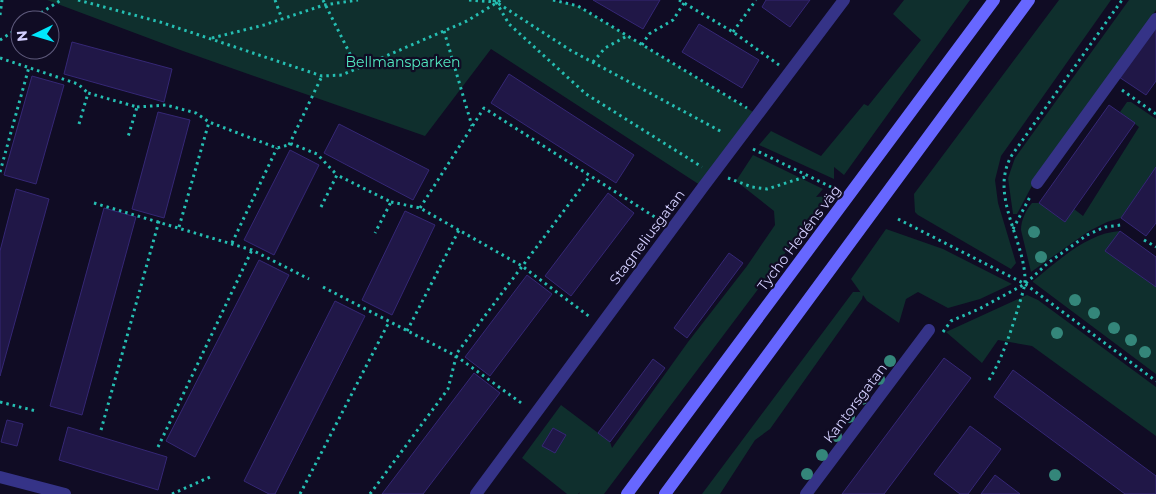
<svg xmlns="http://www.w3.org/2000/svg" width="1156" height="494" viewBox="0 0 1156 494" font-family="Montserrat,sans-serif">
	<rect width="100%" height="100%" fill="#100c24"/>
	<!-- green -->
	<g fill="#0f2f2d">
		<path d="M 47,0 L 553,0 L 578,6 L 758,115 L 703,187 L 491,49 L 425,136 L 183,51 Z"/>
		<path d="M 904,0 L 970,0 L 844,175 L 834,167 L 834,179 L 759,145 L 771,131 L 821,156 L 864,104 L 868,106 L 921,40 L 893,14 Z"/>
		<path d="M 1059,0 L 1111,0 L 1001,156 L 995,180 L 998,203 L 1016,263 L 1011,269 L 918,215 L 915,212 L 914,194 Z"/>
		<path d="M 1129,0 L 1156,0 L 1156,10 L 1035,180 L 1017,214 L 1013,214 L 1008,178 L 1015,158 Z"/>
		<path d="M 1127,102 L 1131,102 L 1156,119 L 1156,167 L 1121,218 L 1107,222 L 1089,231 L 1031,272 L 1021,230 C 1021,220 1026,210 1032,203 L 1039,203 L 1065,222 L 1074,209 L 1083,216 L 1139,127 L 1120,112 Z"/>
		<path d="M 753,155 L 823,189 L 816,197 L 828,196 L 604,494 L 579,494 L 580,492 L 578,494 L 567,494 L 522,458 L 561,405 L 610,442 L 612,448 L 688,342 L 747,266 L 775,225 L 774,211 L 736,181 Z"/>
		<path d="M 886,229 L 943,249 L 1012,284 L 980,299 L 948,308 L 918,292 L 906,299 L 899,323 L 867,301 L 863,295 L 862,299 L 770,429 L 755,440 L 720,494 L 702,494 L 853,292 L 860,292 L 861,293 L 851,279 Z"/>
		<path d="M 1120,231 L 1106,251 L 1156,287 L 1156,374 L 1033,282 L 1033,281 C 1058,261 1087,233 1120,231 Z"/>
		<path d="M 1027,295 L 1038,300 L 1156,387 L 1156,436 L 1032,346 L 998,340 L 982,363 L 946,332 Z"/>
	</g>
	<!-- building -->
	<g fill="#201747" stroke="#352775">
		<path d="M 593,0 L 660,0 L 643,29 Z"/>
		<path d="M 766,0 L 810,0 L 790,27 L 762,7 Z"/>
		<path d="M 699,24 L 759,60 L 742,88 L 682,52 Z"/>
		<path d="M 1156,25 L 1156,81 L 1146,95 L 1119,77 Z"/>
		<path d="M 72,42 L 172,69 L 164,102 L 64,74 Z"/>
		<path d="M 509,74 L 634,155 L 616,183 L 491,103 Z"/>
		<path d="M 32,76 L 64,85 L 36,184 L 4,175 Z"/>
		<path d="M 1109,105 L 1135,123 L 1065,222 L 1039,203 Z"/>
		<path d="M 158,112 L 190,120 L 164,218 L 132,209 Z"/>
		<path d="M 339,124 L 429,170 L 413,200 L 324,153 Z"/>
		<path d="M 290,150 L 319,165 L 274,255 L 244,240 Z"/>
		<path d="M 1156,167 L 1156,223 L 1146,236 L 1121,218 Z"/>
		<path d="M 16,189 L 49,199 L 0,376 L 0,251 Z"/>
		<path d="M 608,193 L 634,213 L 571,296 L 545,276 Z"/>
		<path d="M 104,208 L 136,217 L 82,415 L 50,406 Z"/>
		<path d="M 405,211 L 435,225 L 392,315 L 362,300 Z"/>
		<path d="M 1120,231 L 1156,257 L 1156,287 L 1105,251 Z"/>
		<path d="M 729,253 L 743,263 L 687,338 L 674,328 Z"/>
		<path d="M 259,260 L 289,275 L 195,457 L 166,441 Z"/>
		<path d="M 527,275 L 552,294 L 490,376 L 465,357 Z"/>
		<path d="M 335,301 L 365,316 L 275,494 L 269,494 L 244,481 Z"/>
		<path d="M 944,358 L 971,378 L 884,494 L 842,494 Z"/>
		<path d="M 653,359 L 665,368 L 610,442 L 598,433 Z"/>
		<path d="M 1013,370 L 1156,476 L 1156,494 L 1125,494 L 994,397 Z"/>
		<path d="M 474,373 L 500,393 L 423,494 L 382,494 Z"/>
		<path d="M 7,420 L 23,424 L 17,446 L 1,442 Z"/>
		<path d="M 970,426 L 1001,449 L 968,494 L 960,494 L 934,474 Z"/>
		<path d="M 68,427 L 167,457 L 158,490 L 59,460 Z"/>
		<path d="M 553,428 L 566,435 L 555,453 L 542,446 Z"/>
		<path d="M 995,475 L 1020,494 L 981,494 Z"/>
	</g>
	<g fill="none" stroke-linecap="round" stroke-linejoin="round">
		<!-- path -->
		<g stroke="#25beb2" stroke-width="3" stroke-dasharray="2.5 4" stroke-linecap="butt">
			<path d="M 78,0 L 160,22 L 322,76 L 342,75 L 467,21 L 501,0"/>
			<path d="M 275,0 L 282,19"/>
			<path d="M 323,0 L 357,68"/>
			<path d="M 469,0 L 496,2"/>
			<path d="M 493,0 L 570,50 L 722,132"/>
			<path d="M 553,0 L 578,6 L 747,108"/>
			<path d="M 679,0 L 733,32 L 779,65"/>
			<path d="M 496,2 L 509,24 L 586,94 L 702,167"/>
			<path d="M 0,15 L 2,0"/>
			<path d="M 30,20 L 61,0"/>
			<path d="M 444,31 L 472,126"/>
			<path d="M 733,32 L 756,0"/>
			<path d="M 212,38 L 264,25 L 324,5 L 358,0"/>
			<path d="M 0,40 L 20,27"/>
			<path d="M 642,45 L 649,34 L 673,20 L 686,0"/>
			<path d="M 0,58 L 78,84 L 88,93"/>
			<path d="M 593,62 L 605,48 L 627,36"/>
			<path d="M 1122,90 L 1156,114"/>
			<path d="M 137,107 L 166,105 L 196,113 L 209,122 L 277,148 L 292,144 L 317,154 L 337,175"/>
			<path d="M 79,124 L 88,93 L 137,107 L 128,137"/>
			<path d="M 289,145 L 322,76"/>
			<path d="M 753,149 L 831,187"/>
			<path d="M 0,172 L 29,67"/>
			<path d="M 728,178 L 752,187 L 767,189 L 808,176"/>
			<path d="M 391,202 L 420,208 L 522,266 L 590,317"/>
			<path d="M 94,203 L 252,250 L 309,279"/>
			<path d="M 321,207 L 337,175 L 391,202 L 375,233"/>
			<path d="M 420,208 L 484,108 L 661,221"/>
			<path d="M 898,219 L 1025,284 L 1156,381"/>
			<path d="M 179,227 L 209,122"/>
			<path d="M 1013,229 L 1031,195"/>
			<path d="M 1144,240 L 1156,247"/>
			<path d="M 232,243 L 277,148"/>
			<path d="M 323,287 L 456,356 L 524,405"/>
			<path d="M 407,331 L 459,230"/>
			<path d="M 943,332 L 951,321 L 979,309 L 1025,284 L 1048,263 L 1087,235 L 1105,227 L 1121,225"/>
			<path d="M 989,380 C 1003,357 1011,331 1019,305 C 1021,298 1024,290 1025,282 C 1026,241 988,195 1012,155 L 1122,0"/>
			<path d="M 0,402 L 36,411"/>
			<path d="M 101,430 L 159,221"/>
			<path d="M 158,447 L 252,250"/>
			<path d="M 172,494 L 210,477"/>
			<path d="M 300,494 L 389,322"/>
			<path d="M 370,494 L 448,389 L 457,353 L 590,176"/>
		</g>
		<!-- street -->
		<g stroke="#353387" stroke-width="12">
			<path d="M 1037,183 L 1156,19"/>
			<path d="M 0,477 L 65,494"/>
			<path d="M 476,494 L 703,187 L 844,0"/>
			<path d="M 806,494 L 929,330"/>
		</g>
		<!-- secondary -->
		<g stroke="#6767ff" stroke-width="12">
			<path d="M 627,494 L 994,0"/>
			<path d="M 665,494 L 1029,0"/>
		</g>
	</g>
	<!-- trees -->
	<g fill="#34867a">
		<circle cx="1034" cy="232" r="6"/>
		<circle cx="1041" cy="257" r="6"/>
		<circle cx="1075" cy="300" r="6"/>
		<circle cx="1094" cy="313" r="6"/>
		<circle cx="1114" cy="328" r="6"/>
		<circle cx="1057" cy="333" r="6"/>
		<circle cx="1131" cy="340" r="6"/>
		<circle cx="1145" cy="352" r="6"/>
		<circle cx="890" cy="361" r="6"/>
		<circle cx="879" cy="379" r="6"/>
		<circle cx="862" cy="399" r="6"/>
		<circle cx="849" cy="417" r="6"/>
		<circle cx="836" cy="436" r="6"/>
		<circle cx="822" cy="455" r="6"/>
		<circle cx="807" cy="474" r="6"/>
		<circle cx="1055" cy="475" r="6"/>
	</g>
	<g text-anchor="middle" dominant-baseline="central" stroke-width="4.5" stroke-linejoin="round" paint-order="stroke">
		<!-- park labels -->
		<g font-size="14" fill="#52e9c0" stroke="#100c24">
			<text x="403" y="62">Bellmansparken</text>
		</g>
		<!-- street labels -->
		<g font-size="14" fill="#d4d0ff" stroke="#100c24">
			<text transform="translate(647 237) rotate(-53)">Stagneliusgatan</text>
			<text transform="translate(799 238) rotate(-53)">Tycho Hedéns väg</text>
			<text transform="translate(855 403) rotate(-53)">Kantorsgatan</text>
		</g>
	</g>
	<!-- north arrow -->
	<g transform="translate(35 35) rotate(265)"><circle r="24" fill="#100c24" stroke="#5e5a7c"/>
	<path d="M0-4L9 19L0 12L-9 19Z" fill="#00e7fb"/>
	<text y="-8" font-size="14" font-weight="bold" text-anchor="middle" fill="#d4d0ff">N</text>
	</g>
</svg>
